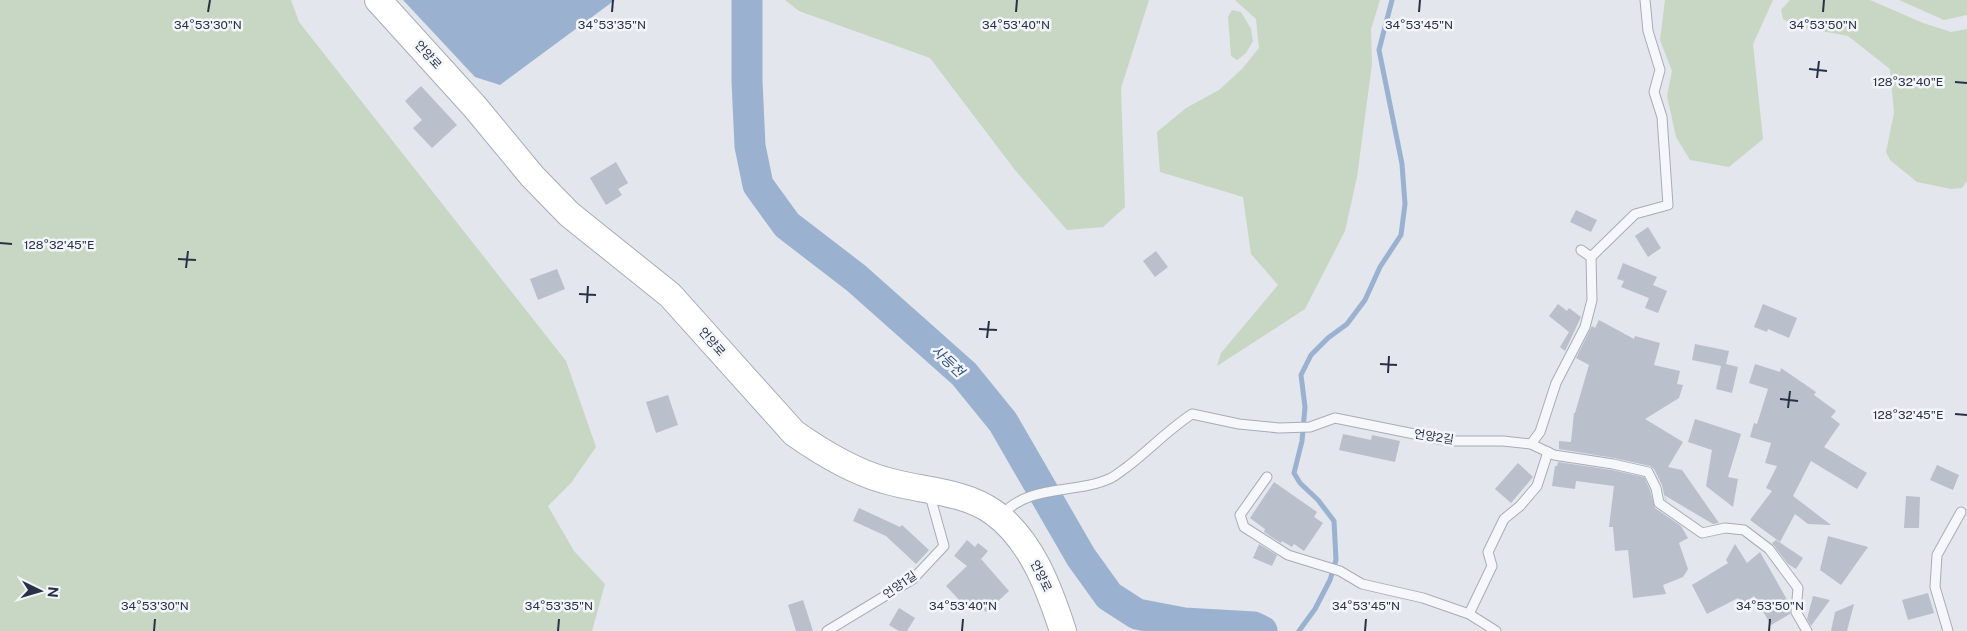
<svg xmlns="http://www.w3.org/2000/svg" width="1967" height="631" viewBox="0 0 1967 631" font-family="'Public Sans','Noto Sans KR',sans-serif">
	<rect width="100%" height="100%" fill="#e3e6ec"/>
	<!-- green -->
	<g fill="#c7d7c3">
		<path d="M 0,0 L 291,0 L 299,22 L 566,361 L 596,447 L 571,483 L 548,506 L 574,551 L 605,584 L 592,631 L 0,631 Z"/>
		<path d="M 785,0 L 1149,0 L 1121,88 L 1125,207 L 1103,227 L 1067,230 L 1015,170 L 930,58 L 799,11 Z"/>
		<path d="M 1235,0 L 1380,0 L 1371,29 L 1372,64 L 1357,177 L 1345,231 L 1305,309 L 1217,366 L 1221,353 L 1278,285 L 1251,254 L 1243,197 L 1160,172 L 1157,132 L 1186,108 L 1219,90 L 1242,69 L 1259,48 L 1256,19 Z"/>
		<path d="M 1665,0 L 1773,0 L 1753,44 L 1763,139 L 1729,167 L 1690,160 L 1676,137 L 1667,96 L 1672,71 L 1660,40 Z"/>
		<path d="M 1790,0 L 1870,0 L 1923,23 L 1951,32 L 1967,29 L 1967,181 L 1962,188 L 1951,189 L 1917,182 L 1890,160 L 1886,152 L 1894,113 L 1890,69 L 1848,36 L 1795,26 L 1783,19 L 1781,10 Z"/>
		<path d="M 1899,0 L 1967,0 L 1967,15 L 1944,20 Z"/>
		<path d="M 1232,10 L 1241,12 L 1251,29 L 1253,41 L 1246,53 L 1237,60 L 1231,56 L 1228,17 Z"/>
	</g>
	<!-- water -->
	<path fill="#9ab2d0" d="M 403,0 L 615,0 L 500,85 L 475,77 Z"/>
	<g fill="none" stroke-linecap="round" stroke-linejoin="round">
		<!-- stream -->
		<path stroke="#9ab2d0" stroke-width="5" d="M 1299,631 L 1315,609 L 1330,580 L 1336,560 L 1334,521 L 1318,500 L 1300,483 L 1294,473 L 1302,441 L 1305,407 L 1301,375 L 1311,355 L 1328,338 L 1347,324 L 1365,300 L 1380,267 L 1401,235 L 1405,204 L 1402,164 L 1379,50 L 1392,0"/>
		<!-- river -->
		<path stroke="#9ab2d0" stroke-width="31" d="M 747,0 L 747,81 L 750,146 L 758,185 L 787,225 L 856,278 L 964,374 L 1003,422 L 1081,557 L 1109,596 L 1137,614 L 1184,623 L 1254,627 L 1262,631"/>
	</g>
	<!-- building -->
	<g fill="#b9bfcb">
		<path d="M 421,86 L 457,125 L 432,148 L 413,128 L 422,120 L 405,101 Z"/>
		<path d="M 616,162 L 628,183 L 618,189 L 622,195 L 606,205 L 590,178 Z"/>
		<path d="M 1576,210 L 1597,220 L 1591,232 L 1570,222 Z"/>
		<path d="M 1648,227 L 1661,248 L 1648,257 L 1635,236 Z"/>
		<path d="M 1156,251 L 1168,267 L 1155,277 L 1143,261 Z"/>
		<path d="M 1623,263 L 1657,277 L 1653,285 L 1667,291 L 1658,313 L 1645,308 L 1649,298 L 1621,287 L 1624,281 L 1617,279 Z"/>
		<path d="M 557,269 L 565,289 L 538,300 L 530,279 Z"/>
		<path d="M 1558,304 L 1567,311 L 1569,308 L 1581,317 L 1565,351 L 1560,347 L 1569,332 L 1549,316 Z"/>
		<path d="M 1763,304 L 1797,318 L 1789,338 L 1768,329 L 1767,332 L 1754,327 Z"/>
		<path d="M 1599,320 L 1634,339 L 1635,336 L 1660,343 L 1654,365 L 1680,371 L 1677,384 L 1683,385 L 1679,398 L 1645,419 L 1683,442 L 1668,467 L 1682,470 L 1719,523 L 1713,524 L 1664,495 L 1667,501 L 1665,499 L 1662,485 L 1654,469 L 1650,466 L 1614,458 L 1559,449 L 1559,441 L 1571,442 L 1574,413 L 1575,413 L 1589,365 L 1576,358 L 1592,326 L 1595,328 Z"/>
		<path d="M 1695,344 L 1729,351 L 1726,364 L 1738,367 L 1732,393 L 1716,389 L 1721,366 L 1692,360 Z"/>
		<path d="M 1755,364 L 1780,372 L 1781,368 L 1816,392 L 1814,395 L 1836,411 L 1831,417 L 1840,424 L 1824,447 L 1867,473 L 1857,489 L 1811,461 L 1793,496 L 1831,525 L 1808,524 L 1795,514 L 1780,542 L 1750,520 L 1772,491 L 1766,488 L 1777,466 L 1765,463 L 1771,443 L 1750,437 L 1754,423 L 1757,424 L 1768,389 L 1749,383 Z"/>
		<path d="M 668,395 L 678,425 L 656,433 L 646,402 Z"/>
		<path d="M 1695,419 L 1741,434 L 1728,477 L 1738,479 L 1733,507 L 1706,486 L 1712,450 L 1688,442 Z"/>
		<path d="M 1343,434 L 1371,440 L 1372,435 L 1400,441 L 1395,462 L 1339,450 Z"/>
		<path d="M 1558,462 L 1612,470 L 1644,477 L 1650,490 L 1655,508 L 1681,526 L 1688,538 L 1679,543 L 1688,569 L 1683,577 L 1663,585 L 1666,594 L 1633,598 L 1628,550 L 1615,551 L 1613,527 L 1609,527 L 1614,486 L 1576,481 L 1575,489 L 1552,486 L 1555,466 L 1557,466 Z"/>
		<path d="M 1518,463 L 1533,477 L 1511,503 L 1495,489 Z"/>
		<path d="M 1937,465 L 1959,475 L 1953,490 L 1930,480 Z"/>
		<path d="M 1274,482 L 1317,512 L 1314,517 L 1323,523 L 1304,551 L 1294,544 L 1292,547 L 1282,541 L 1281,543 L 1264,532 L 1265,529 L 1250,518 Z"/>
		<path d="M 1906,496 L 1920,497 L 1919,528 L 1904,528 Z"/>
		<path d="M 859,508 L 900,527 L 902,525 L 929,550 L 916,564 L 886,536 L 853,521 Z"/>
		<path d="M 1828,536 L 1868,547 L 1841,585 L 1820,570 Z"/>
		<path d="M 967,540 L 975,547 L 978,543 L 988,551 L 981,559 L 1009,591 L 986,612 L 976,602 L 968,609 L 946,586 L 967,566 L 954,556 Z"/>
		<path d="M 1776,540 L 1803,558 L 1796,569 L 1788,564 L 1772,543 Z"/>
		<path d="M 1259,544 L 1277,555 L 1272,566 L 1253,558 Z"/>
		<path d="M 1735,544 L 1747,563 L 1760,552 L 1790,605 L 1790,614 L 1771,625 L 1754,596 L 1743,604 L 1738,598 L 1707,614 L 1692,585 L 1728,563 L 1726,560 Z"/>
		<path d="M 1928,593 L 1934,613 L 1908,620 L 1902,600 Z"/>
		<path d="M 1813,596 L 1830,600 L 1811,626 L 1807,619 Z"/>
		<path d="M 803,600 L 813,631 L 796,631 L 788,605 Z"/>
		<path d="M 1854,604 L 1847,631 L 1831,631 L 1835,612 Z"/>
		<path d="M 899,608 L 915,618 L 907,631 L 899,631 L 889,625 Z"/>
	</g>
	<g fill="none" stroke-linecap="round" stroke-linejoin="round">
		<!-- lane casing -->
		<g stroke="#a7acb7" stroke-width="11">
			<g id="lane">
				<path d="M 1591,257 L 1635,214 L 1668,205 L 1662,117 L 1654,92 L 1660,70 L 1648,31 L 1645,0"/>
				<path d="M 1531,444 L 1540,432 L 1556,383 L 1585,327 L 1592,300 L 1591,257 L 1581,250"/>
				<path d="M 1267,477 L 1240,515 L 1244,527 L 1288,555 L 1340,571 L 1362,584 L 1423,598 L 1469,614 L 1496,631"/>
				<path d="M 1001,516 C 1029,483 1075,495 1111,478 C 1117,475 1122,470 1127,467 C 1149,450 1169,429 1192,414 L 1239,424 L 1279,428 L 1310,427 L 1335,418 L 1449,441 L 1503,441 L 1531,444 L 1554,455 L 1613,464 L 1648,472 L 1656,488 L 1659,503 L 1702,533 L 1725,528 L 1744,530 L 1769,549 L 1798,588 L 1796,612 L 1807,631"/>
				<path d="M 1469,614 L 1492,566 L 1488,552 L 1504,519 L 1520,506 L 1537,486 L 1548,452"/>
				<path d="M 827,631 L 913,579 L 944,546 L 929,492"/>
				<path d="M 1948,631 L 1935,587 L 1937,555 L 1961,512"/>
			</g>
		</g>
		<!-- secondary casing -->
		<g stroke="#a7acb7" stroke-width="28">
			<path id="secondary" d="M 378,0 L 475,107 L 532,176 L 569,214 L 670,295 L 794,433 C 821,452 852,471 884,480 C 919,491 962,490 993,512 C 1031,539 1049,588 1063,631"/>
		</g>
		<!-- lane -->
		<use href="#lane" stroke="#f6f7fa" stroke-width="9"/>
		<!-- secondary -->
		<use href="#secondary" stroke="#fff" stroke-width="26"/>
	</g>
	<!-- ticks -->
	<path fill="none" stroke="#283247" stroke-width="2" d="M 208,12 L 210,0M 612,12 L 613,0M 1016,12 L 1017,0M 1419,12 L 1420,0M 1823,12 L 1824,0M 1809,69 L 1827,71M 1817,78 L 1819,61M 1955,82 L 1967,83M 0,243 L 12,244M 178,259 L 196,260M 186,268 L 188,251M 579,294 L 596,295M 587,303 L 588,286M 979,329 L 997,330M 987,338 L 989,321M 1380,364 L 1397,365M 1388,373 L 1389,356M 1780,399 L 1798,401M 1788,408 L 1790,391M 1955,414 L 1967,415M 154,631 L 155,619M 558,631 L 559,619M 962,631 L 963,619M 1365,631 L 1366,619M 1769,631 L 1770,619"/>
	<g text-anchor="middle" dominant-baseline="central" stroke-width="5" stroke-linejoin="round" paint-order="stroke">
		<!-- street labels -->
		<g font-size="12" fill="#283247" stroke="#f3f5f9">
			<text transform="translate(428 55) rotate(48)">언양로</text>
			<text transform="translate(712 342) rotate(49)">언양로</text>
			<text transform="translate(1434 437) rotate(9)">언양2길</text>
			<text transform="translate(1041 576) rotate(64)">언양로</text>
			<text transform="translate(900 585) rotate(-35)">언양1길</text>
		</g>
		<!-- water labels -->
		<g font-size="14" font-style="italic" fill="#2d4f80" stroke="#f3f5f9">
			<text transform="translate(948 361) rotate(43)">사등천</text>
		</g>
	</g>
	<g font-size="12" text-anchor="middle" fill="#283247" stroke="#f3f5f9" stroke-width="5" stroke-linejoin="round" paint-order="stroke">
		<text x="208" y="29">34°53'30"N</text>
		<text x="612" y="29">34°53'35"N</text>
		<text x="1016" y="29">34°53'40"N</text>
		<text x="1419" y="29">34°53'45"N</text>
		<text x="1823" y="29">34°53'50"N</text>
		<text x="1908" y="86">128°32'40"E</text>
		<text x="59" y="249">128°32'45"E</text>
		<text x="1908" y="419">128°32'45"E</text>
		<text x="155" y="610">34°53'30"N</text>
		<text x="559" y="610">34°53'35"N</text>
		<text x="963" y="610">34°53'40"N</text>
		<text x="1366" y="610">34°53'45"N</text>
		<text x="1770" y="610">34°53'50"N</text>
	</g>
	<!-- north arrow -->
	<g transform="translate(40 591) rotate(95)" stroke="#f3f5f9" stroke-width="4" paint-order="stroke">
	<path d="M0-4L9 19L0 12L-9 19Z" fill="#283247"/>
	<text y="-8" font-size="14" font-weight="bold" text-anchor="middle" fill="#283247">N</text>
	</g>
</svg>
